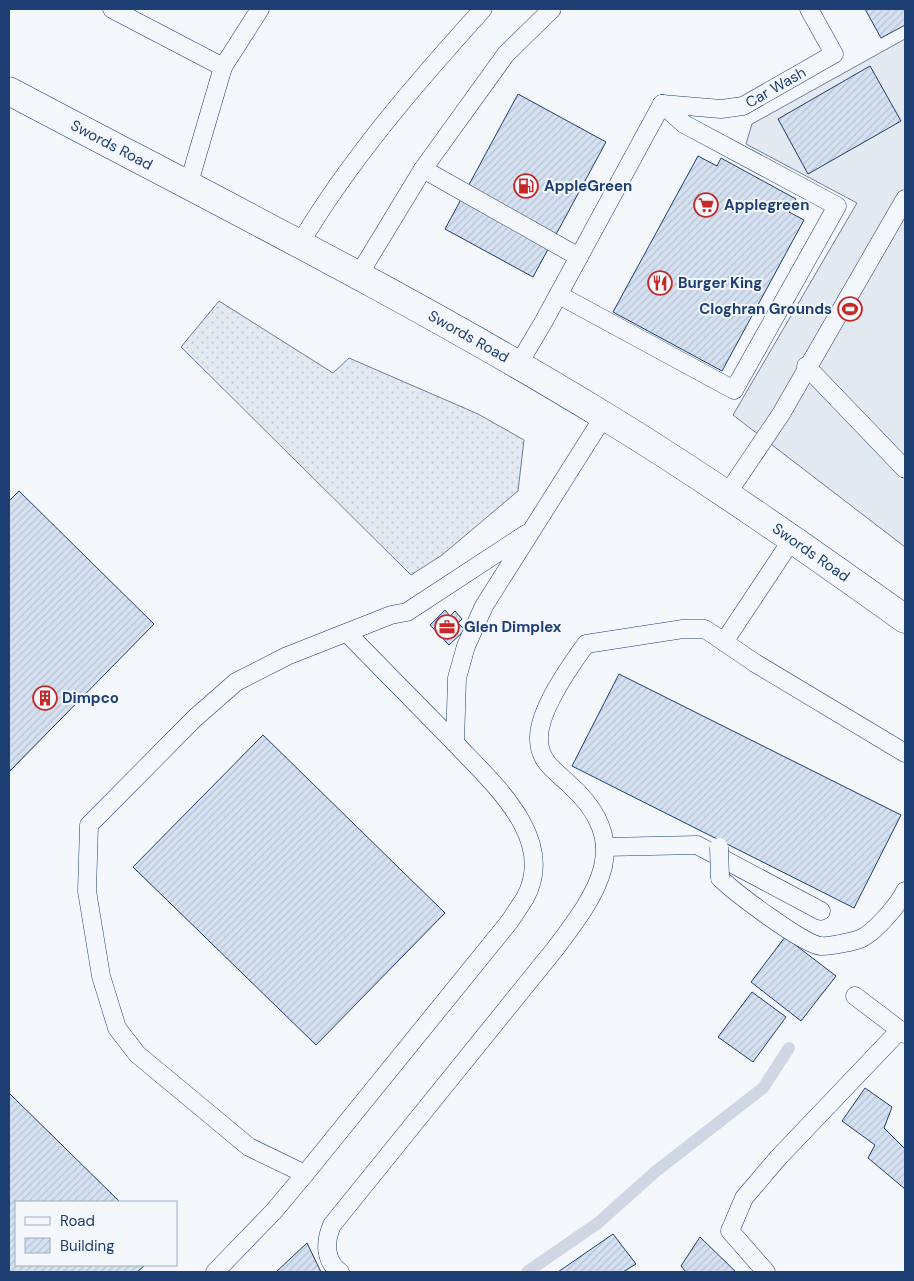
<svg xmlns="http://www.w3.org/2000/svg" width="914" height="1281" viewBox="0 0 914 1281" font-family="'DM Sans',sans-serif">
	<defs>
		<pattern id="grass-dots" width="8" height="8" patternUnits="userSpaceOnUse" patternTransform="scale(1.25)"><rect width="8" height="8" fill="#e3e9f0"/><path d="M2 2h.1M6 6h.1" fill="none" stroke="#c2c9d1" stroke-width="1.8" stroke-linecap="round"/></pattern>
		<pattern id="building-hatch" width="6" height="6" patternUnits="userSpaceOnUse" patternTransform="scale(1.25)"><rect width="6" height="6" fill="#d5e0f0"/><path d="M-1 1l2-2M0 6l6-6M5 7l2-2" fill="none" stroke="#b6c1d1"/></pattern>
	</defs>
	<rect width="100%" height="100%" fill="#f4f7fb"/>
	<!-- grass -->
	<path fill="url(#grass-dots)" stroke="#687fa3" d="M 219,301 L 333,373 L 349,358 L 478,414 L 524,440 L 518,491 L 442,555 L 411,575 L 181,347 Z"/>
	<!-- pitch -->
	<path fill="#e3e9f0" stroke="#687fa3" d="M 905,39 L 905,547 L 733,415 L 857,203 L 746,144 L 752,124 Z"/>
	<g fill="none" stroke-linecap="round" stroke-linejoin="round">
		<!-- stream -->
		<path stroke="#cfd7e4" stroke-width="12" d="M 527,1272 L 598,1223 L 655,1172 L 763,1088 L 789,1048"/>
	</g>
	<!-- building -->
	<g fill="url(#building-hatch)" stroke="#1d3f73">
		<path d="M 865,9 L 905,9 L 905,25 L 881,38 Z"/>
		<path d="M 870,66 L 901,121 L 808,174 L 778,119 Z"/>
		<path d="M 518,94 L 606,142 L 533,277 L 445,229 Z"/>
		<path d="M 698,156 L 717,166 L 721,158 L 796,199 L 789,212 L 804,220 L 722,371 L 613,312 Z"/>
		<path d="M 19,491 L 154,624 L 9,772 L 9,501 Z"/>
		<path d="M 445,610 L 450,616 L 455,611 L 462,619 L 458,623 L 465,630 L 449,645 L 430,625 Z"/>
		<path d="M 619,674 L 901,815 L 854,908 L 572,766 Z"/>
		<path d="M 263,735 L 445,913 L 316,1045 L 133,867 Z"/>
		<path d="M 785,937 L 836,976 L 801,1021 L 751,982 Z"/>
		<path d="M 752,992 L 786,1017 L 753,1062 L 718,1037 Z"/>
		<path d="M 865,1088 L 892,1107 L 884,1128 L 905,1149 L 905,1189 L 868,1158 L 875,1145 L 842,1121 Z"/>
		<path d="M 9,1093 L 120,1202 L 16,1202 L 16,1265 L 145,1265 L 137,1272 L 9,1272 Z"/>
		<path d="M 613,1234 L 636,1264 L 623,1272 L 558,1272 Z"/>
		<path d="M 700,1237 L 736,1272 L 686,1272 L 681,1266 Z"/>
		<path d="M 307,1243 L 321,1272 L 276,1272 Z"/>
	</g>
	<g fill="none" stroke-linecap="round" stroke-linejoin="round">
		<!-- lane casing -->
		<g stroke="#1d3f73" stroke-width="19">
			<g id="lane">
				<path d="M 112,9 L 223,67 L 188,186"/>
				<path d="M 223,67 L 260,9"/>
				<path id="s1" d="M 662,104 L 721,109 L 743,106 L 834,54 L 809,9"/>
				<path d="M 423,169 L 579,257"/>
				<path d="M 299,245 C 350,159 417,82 483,9"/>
				<path d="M 358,276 L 423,169 L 506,54 L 552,9"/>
				<path d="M 559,295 L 734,390 L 837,206 L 684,124 L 662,104"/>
				<path d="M 518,365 L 544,321 L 662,104"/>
				<path d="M 806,366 L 905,469"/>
				<path d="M 727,494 L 781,414 L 905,199"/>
				<path d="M 347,633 L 455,743"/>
				<path d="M 724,642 L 793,538"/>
				<path d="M 605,847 L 697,845 L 821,911"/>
				<path d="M 720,878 C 734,892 804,945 821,946 C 827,947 857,941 862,938 C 876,931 899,904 905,891"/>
				<path d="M 855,996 L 905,1034"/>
				<path d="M 305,1174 L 249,1147 L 137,1054 L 117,1028 L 101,976 L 87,891 L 89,825 L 195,718 L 236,682 L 287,656 L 391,615 L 407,612 L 526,534"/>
				<path d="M 215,1272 L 274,1211 L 305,1174 L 510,921 C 515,913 520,906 525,898 C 558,838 491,782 455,743 L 457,678 L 466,646 L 484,606 L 604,416"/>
				<path d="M 340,1272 C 324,1261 325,1241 332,1225 L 555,949 C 598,892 635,843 569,784 C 554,770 539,761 539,739 C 538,711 570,666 586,644 L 683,629 L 705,629 L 755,663 L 905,753"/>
				<path d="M 766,1272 L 730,1231 L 744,1198 L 778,1158 L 900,1030"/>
			</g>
		</g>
		<!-- secondary casing -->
		<g stroke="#1d3f73" stroke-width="29">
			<g id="secondary">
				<path id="s2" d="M 9,91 C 209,197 413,299 606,417 C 709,480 807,549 905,619"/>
			</g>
		</g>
		<!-- lane -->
		<use href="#lane" stroke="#f4f7fb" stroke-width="18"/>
		<!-- secondary -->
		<use href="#secondary" stroke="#f4f7fb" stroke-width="28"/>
		<!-- lane-bridge casing -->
		<g stroke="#1d3f73" stroke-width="19" stroke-linecap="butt">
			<path id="lane-bridge" d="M 719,847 L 720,878"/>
		</g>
		<!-- lane-bridge -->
		<use href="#lane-bridge" stroke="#f4f7fb" stroke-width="18"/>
	</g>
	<!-- icons -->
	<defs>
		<g id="fuel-ring" transform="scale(1.25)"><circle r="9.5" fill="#f4f7fb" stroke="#c62828" stroke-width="1.5"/><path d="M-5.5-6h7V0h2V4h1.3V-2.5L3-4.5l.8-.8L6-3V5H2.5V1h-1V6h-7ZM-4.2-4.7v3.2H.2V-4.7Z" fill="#c62828"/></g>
		<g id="supermarket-ring" transform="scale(1.25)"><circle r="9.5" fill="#f4f7fb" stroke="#c62828" stroke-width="1.5"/><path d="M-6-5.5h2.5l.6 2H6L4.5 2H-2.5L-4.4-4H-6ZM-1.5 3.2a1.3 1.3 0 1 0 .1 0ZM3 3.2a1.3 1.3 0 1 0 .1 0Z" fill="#c62828"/></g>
		<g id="restaurant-ring" transform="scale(1.25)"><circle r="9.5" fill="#f4f7fb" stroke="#c62828" stroke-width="1.5"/><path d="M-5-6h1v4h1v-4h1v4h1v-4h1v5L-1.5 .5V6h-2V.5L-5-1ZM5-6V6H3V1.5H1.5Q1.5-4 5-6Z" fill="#c62828"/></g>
		<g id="stadium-ring" transform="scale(1.25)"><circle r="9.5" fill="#f4f7fb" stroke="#c62828" stroke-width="1.5"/><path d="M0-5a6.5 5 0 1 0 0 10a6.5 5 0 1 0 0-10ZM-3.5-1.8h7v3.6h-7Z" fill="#c62828"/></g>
		<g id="office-ring" transform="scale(1.25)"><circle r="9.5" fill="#f4f7fb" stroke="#c62828" stroke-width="1.5"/><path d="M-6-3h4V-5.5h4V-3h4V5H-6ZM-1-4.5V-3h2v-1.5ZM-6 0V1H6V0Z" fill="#c62828"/></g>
		<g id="building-ring" transform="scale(1.25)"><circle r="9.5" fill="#f4f7fb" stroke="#c62828" stroke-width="1.5"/><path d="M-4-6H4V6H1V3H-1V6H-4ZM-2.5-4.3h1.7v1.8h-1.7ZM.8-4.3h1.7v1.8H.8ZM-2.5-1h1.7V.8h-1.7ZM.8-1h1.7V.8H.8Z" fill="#c62828"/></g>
	</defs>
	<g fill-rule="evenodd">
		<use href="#fuel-ring" x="526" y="186"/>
		<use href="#supermarket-ring" x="706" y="205"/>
		<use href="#restaurant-ring" x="660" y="283"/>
		<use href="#stadium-ring" x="850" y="309"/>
		<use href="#office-ring" x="447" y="627"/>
		<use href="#building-ring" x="45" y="698"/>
	</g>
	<g text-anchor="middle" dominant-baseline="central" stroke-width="4" stroke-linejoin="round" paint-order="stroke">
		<!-- street labels -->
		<g font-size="15" fill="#1d3f73" stroke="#f4f7fb">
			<text stroke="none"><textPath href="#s1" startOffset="119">Car Wash</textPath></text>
			<text stroke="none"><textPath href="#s2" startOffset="116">Swords Road</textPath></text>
			<text stroke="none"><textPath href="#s2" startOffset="521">Swords Road</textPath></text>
			<text stroke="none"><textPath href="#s2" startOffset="926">Swords Road</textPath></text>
		</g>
		<!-- poi labels -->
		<g font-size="15" font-weight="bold" fill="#1d3f73" stroke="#f4f7fb" text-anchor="start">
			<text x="544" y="186">AppleGreen</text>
			<text x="724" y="205">Applegreen</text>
			<text x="678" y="283">Burger King</text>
			<text x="832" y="309" text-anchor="end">Cloghran Grounds</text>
			<text x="464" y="627">Glen Dimplex</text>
			<text x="62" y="698">Dimpco</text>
		</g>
	</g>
	<!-- border -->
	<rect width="914" height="1281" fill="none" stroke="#1d3f73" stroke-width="20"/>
	<!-- legend -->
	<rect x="15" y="1201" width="162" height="65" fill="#f4f7fb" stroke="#9eadc5"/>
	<rect x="25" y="1217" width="25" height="8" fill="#f4f7fb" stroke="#9eadc5"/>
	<text x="60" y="1226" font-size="15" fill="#1d3f73">Road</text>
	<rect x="25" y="1238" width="25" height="15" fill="url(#building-hatch)" stroke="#9eadc5"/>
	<text x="60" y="1251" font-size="15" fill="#1d3f73">Building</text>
</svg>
